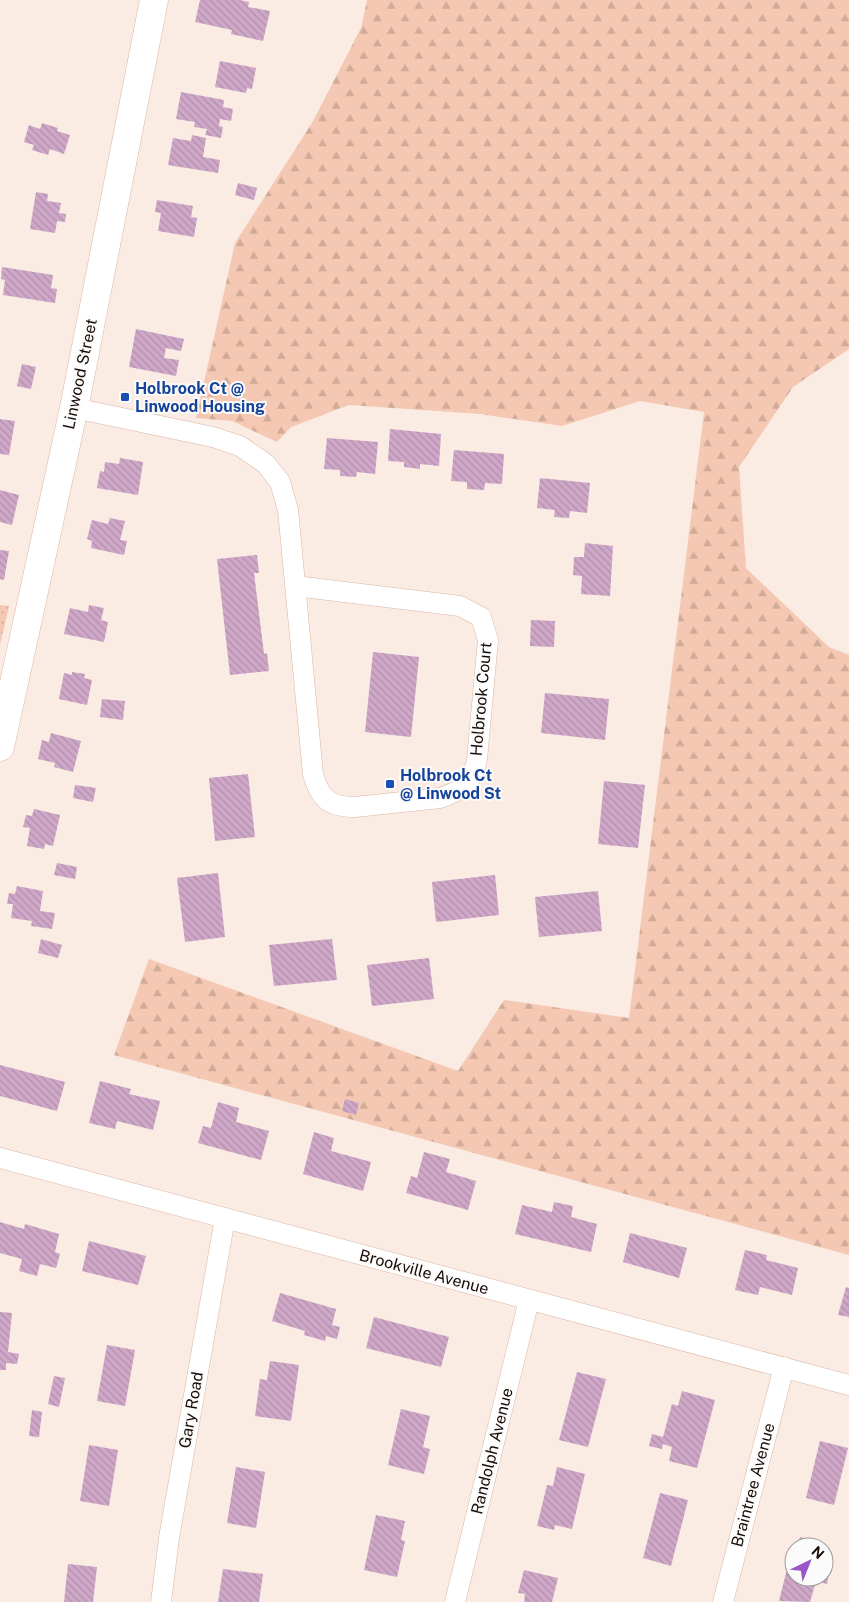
<svg xmlns="http://www.w3.org/2000/svg" width="849" height="1602" viewBox="0 0 849 1602" font-family="'Public Sans',sans-serif">
	<defs>
		<pattern id="forest-firs" width="22" height="20" patternUnits="userSpaceOnUse" patternTransform="scale(1.25)"><rect width="22" height="20" fill="#f4c8b2"/><path d="M5 1l3.5 6h-7zM16 11l3.5 6h-7z" fill="#d1ab98"/></pattern>
		<pattern id="park-dots" width="8" height="8" patternUnits="userSpaceOnUse" patternTransform="scale(1.25)"><rect width="8" height="8" fill="#f4c8b2"/><path d="M2 2h.1M6 6h.1" fill="none" stroke="#d1ab98" stroke-width="1.8" stroke-linecap="round"/></pattern>
		<pattern id="building-back-hatch" width="6" height="6" patternUnits="userSpaceOnUse" patternTransform="scale(1.25)"><rect width="6" height="6" fill="#cfa7c8"/><path d="M-1 5l2 2M0 0l6 6M5-1l2 2" fill="none" stroke="#b18faa"/></pattern>
	</defs>
	<rect width="100%" height="100%" fill="#faebe3"/>
	<!-- forest -->
	<path fill="url(#forest-firs)" d="M 367,0 L 849,0 L 849,349 L 793,387 L 739,467 L 746,568 L 829,647 L 849,655 L 849,1255 L 114,1055 L 149,959 L 458,1071 L 504,1000 L 629,1018 L 704,412 L 640,401 L 562,426 L 480,414 L 349,405 L 291,427 L 277,442 L 232,421 L 196,418 L 235,243 L 312,123 L 361,28 Z"/>
	<!-- park -->
	<path fill="url(#park-dots)" d="M 0,605 L 9,606 L 0,645 Z"/>
	<!-- building -->
	<g fill="url(#building-back-hatch)">
		<path d="M 200,0 L 240,0 L 249,2 L 248,7 L 270,11 L 263,41 L 231,34 L 232,30 L 195,22 Z"/>
		<path d="M 220,61 L 256,68 L 252,89 L 247,88 L 246,93 L 215,87 Z"/>
		<path d="M 181,92 L 224,100 L 223,107 L 233,109 L 231,121 L 220,119 L 219,126 L 223,127 L 221,138 L 205,135 L 207,129 L 194,127 L 195,122 L 176,119 Z"/>
		<path d="M 42,123 L 58,128 L 57,131 L 70,135 L 64,154 L 50,149 L 48,155 L 32,150 L 34,145 L 24,142 L 29,125 L 40,129 Z"/>
		<path d="M 192,135 L 206,138 L 203,157 L 220,160 L 218,173 L 168,165 L 173,138 L 191,141 Z"/>
		<path d="M 238,183 L 257,188 L 254,200 L 235,195 Z"/>
		<path d="M 36,192 L 48,194 L 47,201 L 61,203 L 59,213 L 66,214 L 65,222 L 57,221 L 55,233 L 30,229 Z"/>
		<path d="M 157,200 L 193,206 L 191,217 L 197,218 L 194,237 L 158,231 L 161,213 L 155,212 Z"/>
		<path d="M 2,267 L 53,275 L 51,288 L 57,289 L 55,303 L 3,295 L 5,280 L 1,279 Z"/>
		<path d="M 136,329 L 184,339 L 181,351 L 166,348 L 164,358 L 179,360 L 176,376 L 129,367 Z"/>
		<path d="M 22,364 L 36,367 L 31,389 L 17,386 Z"/>
		<path d="M 0,419 L 15,421 L 9,455 L 0,454 Z"/>
		<path d="M 390,429 L 441,434 L 439,466 L 420,464 L 420,469 L 404,467 L 404,462 L 388,461 Z"/>
		<path d="M 327,438 L 378,442 L 375,474 L 357,472 L 356,477 L 340,476 L 340,470 L 324,469 Z"/>
		<path d="M 454,450 L 504,454 L 502,484 L 485,483 L 484,490 L 467,489 L 467,482 L 451,481 Z"/>
		<path d="M 120,458 L 143,462 L 138,495 L 97,488 L 100,471 L 104,472 L 105,462 L 119,464 Z"/>
		<path d="M 540,478 L 590,483 L 587,513 L 570,511 L 569,518 L 554,517 L 555,510 L 537,508 Z"/>
		<path d="M 0,490 L 19,495 L 12,525 L 0,522 Z"/>
		<path d="M 110,518 L 125,521 L 120,540 L 127,541 L 124,555 L 91,548 L 92,541 L 87,539 L 92,520 L 108,524 Z"/>
		<path d="M 585,543 L 613,546 L 610,596 L 581,594 L 582,576 L 573,575 L 574,557 L 584,557 Z"/>
		<path d="M 0,550 L 9,551 L 4,580 L 0,579 Z"/>
		<path d="M 257,555 L 259,573 L 254,573 L 264,654 L 267,653 L 269,671 L 230,675 L 217,559 Z"/>
		<path d="M 89,605 L 104,608 L 101,620 L 108,622 L 104,642 L 64,634 L 70,608 L 88,612 Z"/>
		<path d="M 531,620 L 555,621 L 554,647 L 530,646 Z"/>
		<path d="M 373,652 L 419,657 L 411,737 L 365,732 Z"/>
		<path d="M 72,672 L 85,674 L 84,678 L 92,680 L 87,705 L 59,699 L 64,673 L 72,675 Z"/>
		<path d="M 545,693 L 609,699 L 605,740 L 541,733 Z"/>
		<path d="M 102,699 L 125,701 L 123,720 L 100,717 Z"/>
		<path d="M 51,733 L 81,741 L 73,772 L 54,767 L 55,763 L 38,759 L 42,740 L 49,742 Z"/>
		<path d="M 248,774 L 255,837 L 215,841 L 209,778 Z"/>
		<path d="M 604,781 L 645,785 L 638,848 L 598,844 Z"/>
		<path d="M 75,785 L 96,788 L 93,802 L 73,798 Z"/>
		<path d="M 34,809 L 60,815 L 53,846 L 45,844 L 44,849 L 27,846 L 30,828 L 23,827 L 26,815 L 32,816 Z"/>
		<path d="M 57,863 L 77,867 L 75,879 L 54,875 Z"/>
		<path d="M 218,873 L 225,937 L 185,942 L 177,878 Z"/>
		<path d="M 495,875 L 499,915 L 436,922 L 432,882 Z"/>
		<path d="M 17,886 L 43,891 L 40,911 L 55,913 L 52,929 L 31,926 L 32,921 L 11,918 L 13,904 L 7,904 L 9,893 L 15,894 Z"/>
		<path d="M 598,891 L 602,931 L 539,937 L 535,897 Z"/>
		<path d="M 41,939 L 62,945 L 58,958 L 38,953 Z"/>
		<path d="M 332,939 L 337,980 L 274,986 L 269,945 Z"/>
		<path d="M 429,958 L 434,999 L 372,1006 L 367,965 Z"/>
		<path d="M 0,1065 L 65,1082 L 57,1111 L 0,1096 Z"/>
		<path d="M 100,1081 L 131,1089 L 129,1094 L 160,1101 L 153,1130 L 117,1121 L 115,1129 L 89,1123 Z"/>
		<path d="M 345,1099 L 359,1103 L 356,1115 L 342,1111 Z"/>
		<path d="M 218,1102 L 239,1108 L 236,1122 L 269,1131 L 261,1160 L 198,1143 L 203,1126 L 211,1128 Z"/>
		<path d="M 314,1132 L 334,1138 L 331,1151 L 371,1162 L 363,1191 L 303,1174 Z"/>
		<path d="M 424,1152 L 450,1159 L 446,1172 L 476,1181 L 468,1210 L 406,1193 L 411,1176 L 417,1178 Z"/>
		<path d="M 554,1202 L 573,1206 L 571,1217 L 597,1224 L 591,1252 L 515,1234 L 522,1205 L 552,1212 Z"/>
		<path d="M 0,1222 L 24,1229 L 25,1224 L 59,1234 L 55,1252 L 60,1254 L 56,1268 L 40,1264 L 37,1276 L 19,1271 L 22,1259 L 0,1253 Z"/>
		<path d="M 630,1233 L 687,1248 L 679,1278 L 623,1262 Z"/>
		<path d="M 89,1241 L 146,1256 L 138,1285 L 82,1271 Z"/>
		<path d="M 745,1250 L 767,1255 L 766,1260 L 798,1268 L 792,1295 L 760,1287 L 758,1295 L 735,1290 Z"/>
		<path d="M 846,1287 L 849,1288 L 849,1317 L 838,1315 Z"/>
		<path d="M 280,1293 L 336,1309 L 332,1325 L 340,1327 L 337,1339 L 326,1336 L 325,1341 L 304,1335 L 305,1331 L 272,1321 Z"/>
		<path d="M 0,1312 L 12,1313 L 8,1352 L 19,1354 L 17,1364 L 6,1363 L 6,1370 L 0,1370 Z"/>
		<path d="M 374,1317 L 449,1337 L 441,1367 L 366,1348 Z"/>
		<path d="M 107,1345 L 135,1350 L 125,1406 L 97,1401 Z"/>
		<path d="M 270,1361 L 299,1365 L 291,1421 L 255,1416 L 260,1379 L 267,1380 Z"/>
		<path d="M 577,1372 L 606,1379 L 588,1447 L 559,1440 Z"/>
		<path d="M 54,1376 L 65,1378 L 59,1407 L 48,1404 Z"/>
		<path d="M 682,1391 L 715,1400 L 697,1468 L 669,1461 L 672,1447 L 663,1444 L 662,1449 L 649,1446 L 652,1434 L 663,1437 L 672,1404 L 678,1406 Z"/>
		<path d="M 401,1409 L 430,1416 L 423,1447 L 430,1449 L 424,1474 L 388,1465 Z"/>
		<path d="M 32,1410 L 42,1412 L 39,1437 L 29,1436 Z"/>
		<path d="M 820,1441 L 848,1448 L 834,1505 L 806,1498 Z"/>
		<path d="M 89,1445 L 118,1450 L 109,1506 L 80,1501 Z"/>
		<path d="M 236,1467 L 265,1472 L 256,1528 L 227,1523 Z"/>
		<path d="M 557,1467 L 585,1474 L 572,1529 L 555,1525 L 554,1530 L 537,1526 L 547,1485 L 553,1486 Z"/>
		<path d="M 660,1493 L 688,1500 L 671,1566 L 643,1558 Z"/>
		<path d="M 376,1515 L 405,1521 L 401,1540 L 405,1541 L 397,1577 L 364,1570 Z"/>
		<path d="M 800,1537 L 822,1543 L 821,1547 L 797,1547 Z"/>
		<path d="M 793,1545 L 794,1577 L 824,1577 L 824,1567 L 830,1569 L 827,1584 L 816,1581 L 810,1602 L 779,1601 Z"/>
		<path d="M 68,1564 L 97,1567 L 93,1602 L 64,1602 Z"/>
		<path d="M 223,1569 L 263,1574 L 259,1602 L 218,1602 Z"/>
		<path d="M 524,1570 L 558,1578 L 552,1602 L 524,1602 L 525,1594 L 518,1593 Z"/>
	</g>
	<g fill="none" stroke-linecap="round" stroke-linejoin="round">
		<!-- street casing -->
		<g stroke="#dab6a4" stroke-width="21">
			<g id="street">
				<path d="M 74,408 L 213,437 L 240,446 L 266,464 L 280,482 L 288,510 L 313,774 C 320,799 329,807 355,807 L 440,798 C 463,790 473,784 477,759 L 488,640 L 481,617 L 460,606 L 295,586"/>
				<path d="M 0,1158 L 849,1385"/>
				<path d="M 161,1602 L 169,1538 L 225,1218"/>
				<path d="M 455,1602 L 529,1300"/>
				<path d="M 723,1602 L 784,1367"/>
			</g>
		</g>
		<!-- secondary casing -->
		<g stroke="#dab6a4" stroke-width="29">
			<path id="secondary" d="M 0,747 L 74,408 L 154,0"/>
		</g>
		<!-- street -->
		<use href="#street" stroke="#fff" stroke-width="20"/>
		<!-- secondary -->
		<use href="#secondary" stroke="#fff" stroke-width="28"/>
	</g>
	<!-- markers -->
	<g fill="#1a4fb4" stroke="#fbfbfb" stroke-width="2">
		<rect x="120" y="392" width="10" height="10" rx="2.5"/>
		<rect x="385" y="779" width="10" height="10" rx="2.5"/>
	</g>
	<g text-anchor="middle" dominant-baseline="central" stroke-width="4" stroke-linejoin="round" paint-order="stroke">
		<!-- street labels -->
		<g font-size="16" fill="#190c07" stroke="#fbfbfb">
			<text transform="translate(80 374) rotate(-78)">Linwood Street</text>
			<text transform="translate(481 699) rotate(-85)">Holbrook Court</text>
			<text transform="translate(424 1272) rotate(15)">Brookville Avenue</text>
			<text transform="translate(191 1410) rotate(-80)">Gary Road</text>
			<text transform="translate(492 1451) rotate(-76)">Randolph Avenue</text>
			<text transform="translate(753 1485) rotate(-75)">Braintree Avenue</text>
		</g>
		<!-- transit labels -->
		<g font-size="16" font-weight="bold" fill="#164399" stroke="#fbfbfb" text-anchor="start">
			<text x="135" y="388">Holbrook Ct @<tspan x="135" dy="18">Linwood Housing</tspan></text>
			<text x="400" y="775">Holbrook Ct<tspan x="400" dy="18">@ Linwood St</tspan></text>
		</g>
	</g>
	<!-- north arrow -->
	<g transform="translate(809 1562) rotate(43)"><circle r="24" fill="#fbfbfb" stroke="#a19b99"/>
	<path d="M0-4L9 19L0 12L-9 19Z" fill="#9a55c9"/>
	<text y="-8" font-size="14" font-weight="bold" text-anchor="middle" fill="#190c07">N</text>
	</g>
</svg>
